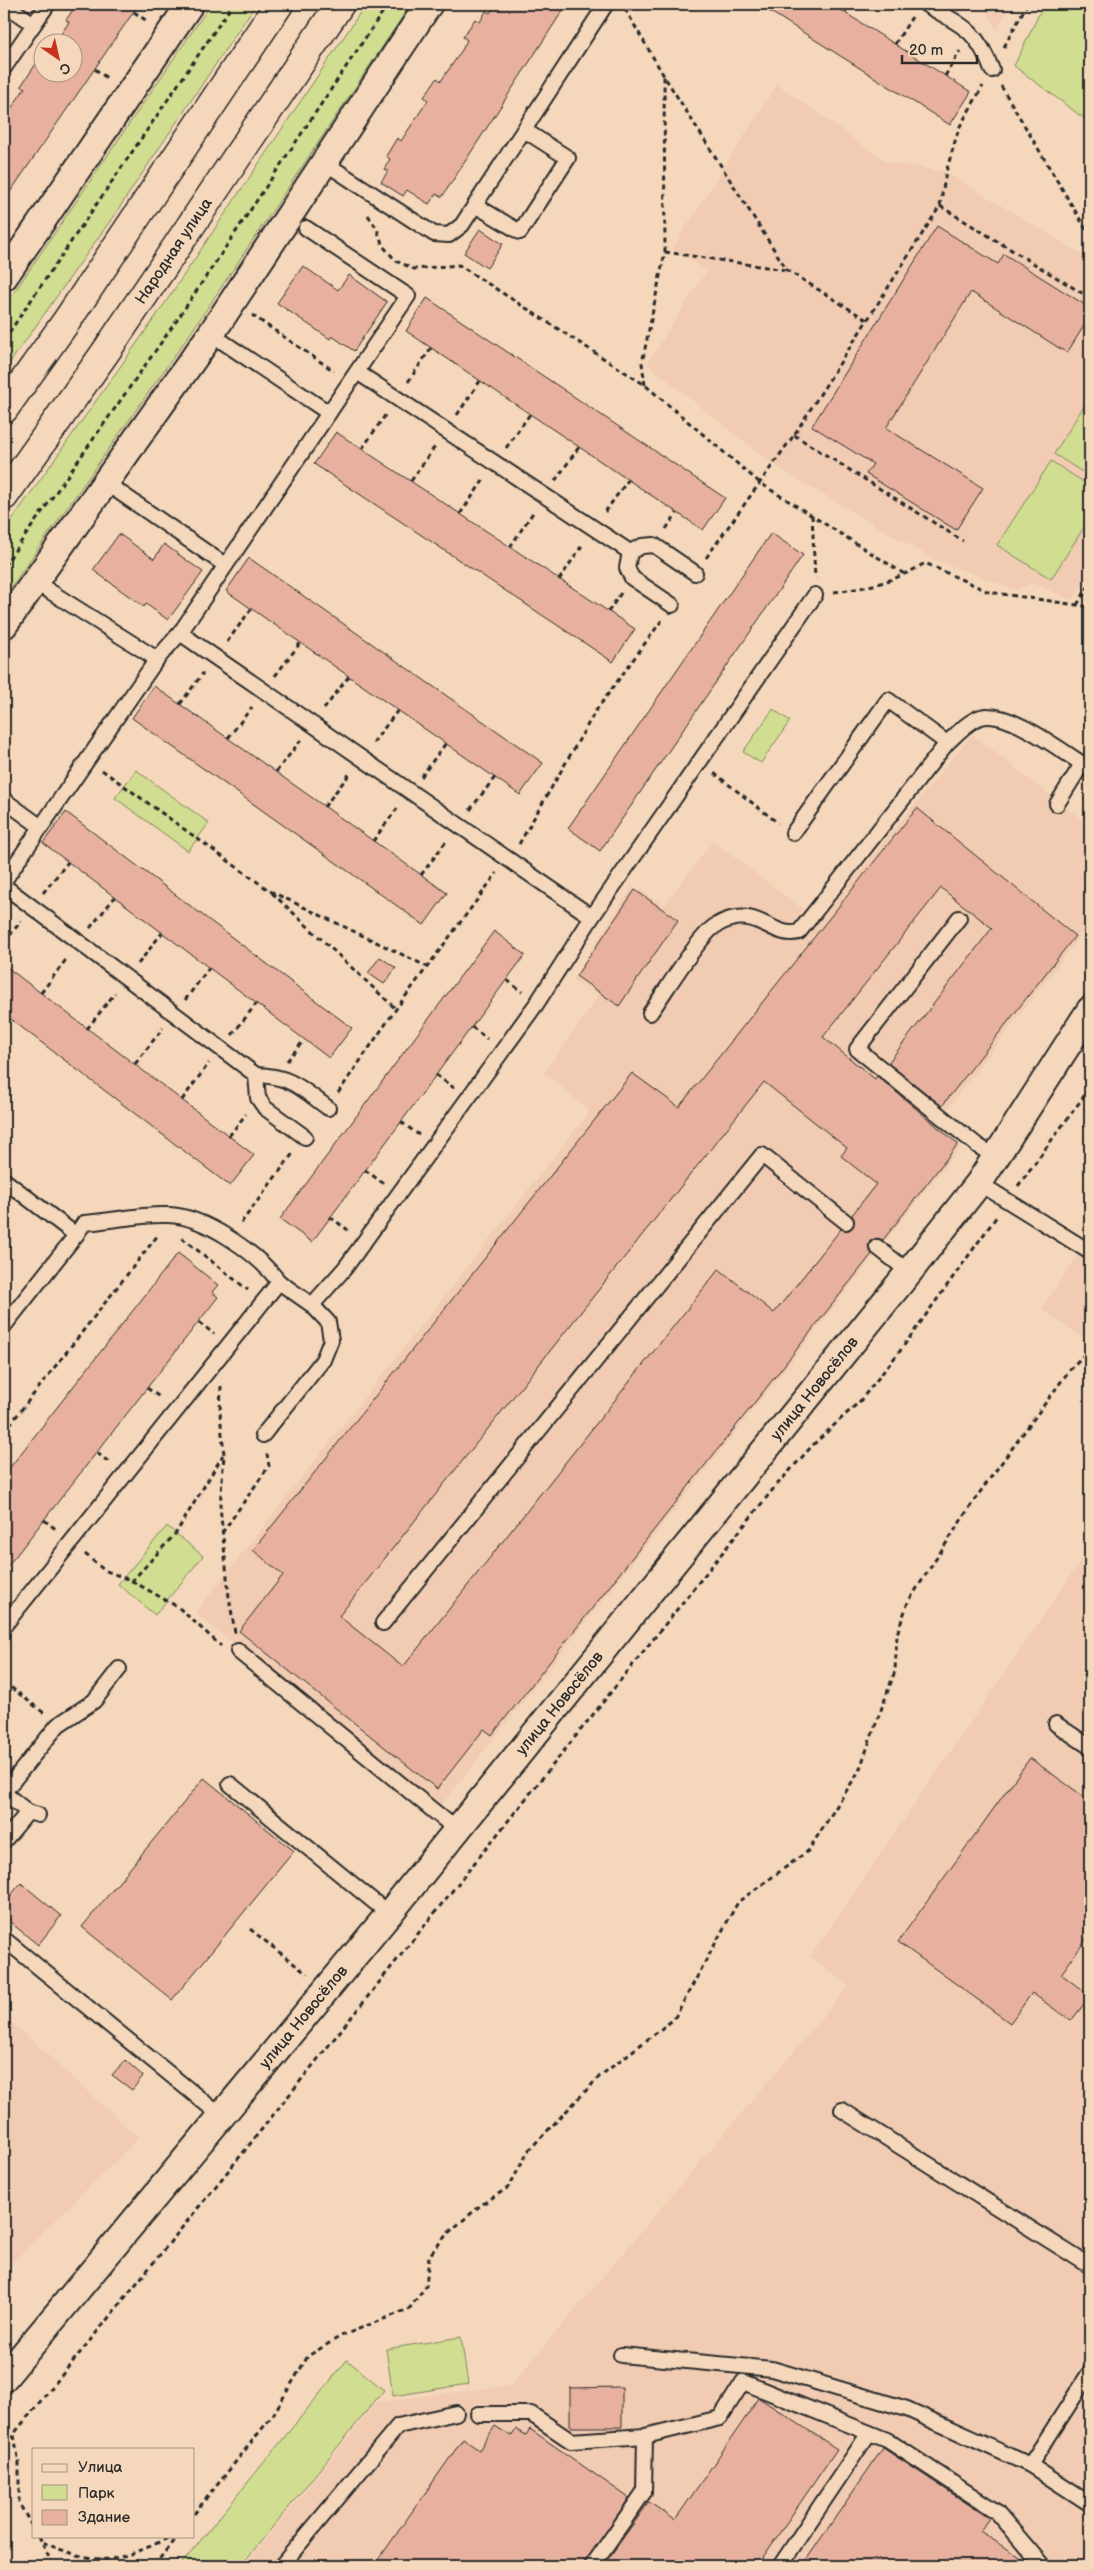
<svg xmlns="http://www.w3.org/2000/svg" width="1094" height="2570" viewBox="0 0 1094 2570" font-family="'Balsamiq Sans',sans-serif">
	<rect width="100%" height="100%" fill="#f5d8bb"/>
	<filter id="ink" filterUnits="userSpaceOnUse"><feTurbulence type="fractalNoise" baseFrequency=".02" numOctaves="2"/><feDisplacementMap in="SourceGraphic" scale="10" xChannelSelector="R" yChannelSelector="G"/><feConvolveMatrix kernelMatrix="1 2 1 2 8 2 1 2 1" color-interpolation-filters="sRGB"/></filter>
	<g filter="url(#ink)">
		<!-- built -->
		<g fill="#f1ccb3">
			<path d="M 982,4 L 1011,4 L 997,29 Z"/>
			<path d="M 777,84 L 887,162 L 946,172 L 1090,259 L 1090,572 L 1073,600 L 1032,583 L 1015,590 L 933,559 L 773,465 L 647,364 L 707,270 L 672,249 Z"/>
			<path d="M 972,734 L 1090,826 L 1090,923 L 936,1124 L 960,1147 L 441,1806 L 195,1613 L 590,1111 L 544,1073 L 600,994 L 572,980 L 633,886 L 664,905 L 713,841 L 819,921 Z"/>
			<path d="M 1090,1237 L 1090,1343 L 1041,1309 Z"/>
			<path d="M 1090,1547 L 1090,2566 L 244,2566 L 377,2402 L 511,2385 L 849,1986 L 810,1957 Z"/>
			<path d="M 4,2015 L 139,2138 L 4,2271 Z"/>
		</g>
		<!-- green -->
		<g fill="#d1dd90" stroke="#7e845e">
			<path d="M 211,4 L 256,4 L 115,214 L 4,371 L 4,307 Z"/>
			<path d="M 366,4 L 411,4 L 192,331 L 4,597 L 4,531 L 161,309 Z"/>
			<path d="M 1044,4 L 1090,4 L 1090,123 L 1014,66 Z"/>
			<path d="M 1090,396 L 1090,477 L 1054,454 Z"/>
			<path d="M 1051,461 L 1090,486 L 1090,518 L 1051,579 L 997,545 Z"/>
			<path d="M 773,709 L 790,721 L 761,763 L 743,752 Z"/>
			<path d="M 136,770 L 209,823 L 188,851 L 115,798 Z"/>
			<path d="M 167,1526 L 203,1556 L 155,1615 L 118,1584 Z"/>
			<path d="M 461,2337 L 468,2384 L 393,2396 L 386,2349 Z"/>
			<path d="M 347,2360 L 384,2390 L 241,2566 L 180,2566 Z"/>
		</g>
		<!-- building -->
		<g fill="#e8b19f" stroke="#2b2b2b" fill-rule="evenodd">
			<path d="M 77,4 L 139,4 L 4,201 L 4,119 L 25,88 L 21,86 L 38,61 L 42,62 L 42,72 L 72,72 L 72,42 L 56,42 L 69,22 L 66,20 Z"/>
			<path d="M 497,4 L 567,4 L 442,197 L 436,194 L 429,204 L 407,190 L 403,196 L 381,182 L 388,171 L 384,169 L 390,159 L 386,156 L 397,138 L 401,141 L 428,100 L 424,97 L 437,78 L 441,81 L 462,50 L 467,40 L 463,37 L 475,19 L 480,22 L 486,11 L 490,13 Z"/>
			<path d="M 758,4 L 831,4 L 971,92 L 950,125 Z"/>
			<path d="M 937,226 L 998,264 L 1004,254 L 1090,308 L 1090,316 L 1067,353 L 971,292 L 886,428 L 983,488 L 956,530 L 866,474 L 873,464 L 812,426 Z"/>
			<path d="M 480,229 L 503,244 L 487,268 L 464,253 Z"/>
			<path d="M 303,266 L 338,290 L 349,275 L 387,302 L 354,351 L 332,336 L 330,339 L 277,303 Z"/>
			<path d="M 427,298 L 725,498 L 703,530 L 406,331 Z"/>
			<path d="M 336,432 L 635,629 L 613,662 L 314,464 Z"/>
			<path d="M 771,533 L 803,555 L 600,851 L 568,828 Z"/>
			<path d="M 119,534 L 154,559 L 164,544 L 203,572 L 168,620 L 146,604 L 144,607 L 93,570 Z"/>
			<path d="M 249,558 L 543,763 L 520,795 L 226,591 Z"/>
			<path d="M 154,686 L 447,893 L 424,925 L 132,718 Z"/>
			<path d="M 917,808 L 1075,936 L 942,1106 L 888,1063 L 992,928 L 941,888 L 823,1037 L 875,1079 L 877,1076 L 958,1144 L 883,1240 L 878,1238 L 870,1241 L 868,1246 L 872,1254 L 492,1735 L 484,1729 L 437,1789 L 239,1631 L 283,1575 L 253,1550 L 632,1073 L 679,1107 ZM 764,1082 L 847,1148 L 841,1156 L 876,1184 L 852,1215 L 854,1219 L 853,1227 L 849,1230 L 841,1229 L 774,1313 L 719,1269 L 403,1667 L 339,1616 Z"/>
			<path d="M 66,812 L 352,1028 L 329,1058 L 43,843 Z"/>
			<path d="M 635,890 L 678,920 L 619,1006 L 576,976 Z"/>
			<path d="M 494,931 L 525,955 L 312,1242 L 280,1219 Z"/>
			<path d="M 380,957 L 396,968 L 384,984 L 368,973 Z"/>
			<path d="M 4,965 L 254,1155 L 230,1186 L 4,1014 Z"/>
			<path d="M 178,1253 L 218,1285 L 212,1292 L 218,1297 L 4,1571 L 4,1475 Z"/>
			<path d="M 1030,1758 L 1090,1801 L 1090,1934 L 1061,1974 L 1090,1996 L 1071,2021 L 1032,1993 L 1010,2023 L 898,1942 Z"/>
			<path d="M 204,1778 L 294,1851 L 172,2000 L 82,1927 Z"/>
			<path d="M 21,1883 L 61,1916 L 38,1945 L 4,1917 L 4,1903 Z"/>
			<path d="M 125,2060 L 143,2076 L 132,2090 L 112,2075 Z"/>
			<path d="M 622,2387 L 622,2427 L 570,2427 L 570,2388 Z"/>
			<path d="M 759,2398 L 837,2449 L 757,2566 L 603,2566 L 649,2502 L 675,2520 Z"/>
			<path d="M 495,2426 L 511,2436 L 516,2429 L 526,2435 L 530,2429 L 629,2498 L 583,2566 L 374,2566 L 463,2439 L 479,2450 Z"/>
			<path d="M 883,2448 L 989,2518 L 980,2531 L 1032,2566 L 802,2566 Z"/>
		</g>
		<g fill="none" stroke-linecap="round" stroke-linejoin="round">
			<!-- lane casing -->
			<g stroke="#2b2b2b" stroke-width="18">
				<g id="lane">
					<path d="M 4,4 L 34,24 L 48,4"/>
					<path d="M 925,4 C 962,26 976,28 992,70"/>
					<path d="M 4,68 L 34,24"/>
					<path d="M 325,163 L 434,234 L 449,235 L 462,225 L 606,4"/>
					<path d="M 475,205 L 520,232 L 568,158 L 524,130"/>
					<path d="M 211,334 L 329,413"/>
					<path d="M 357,372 L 630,552 L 642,546 L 654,545 L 695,573"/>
					<path d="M 106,483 L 225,565"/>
					<path d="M 630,552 L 627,568 L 632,578 L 672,605"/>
					<path d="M 35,582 L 157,659 L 180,633 L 592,917"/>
					<path d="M 180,633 L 408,296 L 306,228"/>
					<path d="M 4,800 L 41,827 L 4,881"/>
					<path d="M 1057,804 L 1082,764"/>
					<path d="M 41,827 L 157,659"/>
					<path d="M 793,833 L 888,700 L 947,743"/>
					<path d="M 4,886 L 256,1075 C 291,1076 301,1088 328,1108"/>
					<path d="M 959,918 L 857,1049 L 978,1146 L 996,1157"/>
					<path d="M 650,1013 C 664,994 698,937 715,926 C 724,920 737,916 748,918 C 767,921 779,937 799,932 L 947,743 C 957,734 968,721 981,717 C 1008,709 1066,754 1090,769"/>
					<path d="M 256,1075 L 258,1098 L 265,1108 L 305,1137"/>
					<path d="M 4,1180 L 76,1235 L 84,1223 C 111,1221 140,1214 168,1215 C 205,1216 257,1253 279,1282 L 4,1626"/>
					<path d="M 979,1183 L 1090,1252"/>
					<path d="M 877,1247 L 909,1272"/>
					<path d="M 312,1305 L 345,1268 L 537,1003 L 592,917 L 815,595"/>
					<path d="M 4,1326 L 76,1235"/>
					<path d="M 263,1435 L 323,1360 L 331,1340 L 328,1322 L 312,1305 L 279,1282"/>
					<path d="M 383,1623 L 762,1155 L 846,1222"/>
					<path d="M 238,1651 L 457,1830"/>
					<path d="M 1056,1724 L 1090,1747"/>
					<path d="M 230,1784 L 389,1914"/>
					<path d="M 4,1792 L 58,1725 L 94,1701 L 119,1669"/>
					<path d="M 4,1793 L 28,1812 L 38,1815"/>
					<path d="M 4,1841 L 28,1812"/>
					<path d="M 4,1939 L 221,2116"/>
					<path d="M 842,2110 L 1090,2266"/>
					<path d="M 621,2355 L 772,2369 L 907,2409 L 1030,2465 L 1090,2504"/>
					<path d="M 478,2414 L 531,2414 L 571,2441 L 645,2436 L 720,2418 L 743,2382 L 887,2440 L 997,2512 L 1043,2566"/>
					<path d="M 1030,2465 L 1090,2372"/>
					<path d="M 281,2566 L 398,2426 L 456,2413"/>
					<path d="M 592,2566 L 644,2492 L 645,2436"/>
					<path d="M 780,2566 L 869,2433"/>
				</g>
			</g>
			<!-- street casing -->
			<g stroke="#2b2b2b" stroke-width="30">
				<g id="street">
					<path d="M 4,277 L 190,4"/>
					<path d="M 4,625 L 211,334 L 429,4"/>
					<path id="s1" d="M 4,2378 L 389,1914 L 909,1272 L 979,1183 L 1090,1010"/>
				</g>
			</g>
			<!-- primary casing -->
			<g stroke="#2b2b2b" stroke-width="31">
				<g id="primary">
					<path d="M 4,409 L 68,319 L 279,4"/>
					<path id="s2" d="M 4,496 L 107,350 L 340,4"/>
				</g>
			</g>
			<!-- path -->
			<g stroke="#2b2b2b" stroke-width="3" stroke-dasharray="5 4" stroke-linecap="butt">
				<path d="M 625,9 L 664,76 L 787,270 L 867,320"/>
				<path d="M 134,12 L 147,21"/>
				<path d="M 845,12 L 850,4"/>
				<path d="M 47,37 L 55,42"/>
				<path d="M 895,44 L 912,17"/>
				<path d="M 1004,47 L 1027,4"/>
				<path d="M 95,69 L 108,79"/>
				<path d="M 945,76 L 960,51"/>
				<path d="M 1001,86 L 1090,236"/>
				<path d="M 940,206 L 1090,298"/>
				<path d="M 368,215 L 377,229 L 383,246 L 396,261 L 414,269 L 459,265 L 645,385 L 760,483 L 906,575"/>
				<path d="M 665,252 L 786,270"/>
				<path d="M 252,315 L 334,371"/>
				<path d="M 4,340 L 233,4"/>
				<path d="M 408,382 L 431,348"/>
				<path d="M 645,385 L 642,363 L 665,252 L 664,76"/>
				<path d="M 457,415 L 480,381"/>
				<path d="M 794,435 L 963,541"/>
				<path d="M 506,448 L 530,414"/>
				<path d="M 362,449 L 386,414"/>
				<path d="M 411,481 L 436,445"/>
				<path d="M 555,481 L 579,447"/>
				<path d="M 605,512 L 628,480"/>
				<path d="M 460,514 L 485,478"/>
				<path d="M 812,515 L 815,578"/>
				<path d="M 666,529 L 677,513"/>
				<path d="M 510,547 L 534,511"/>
				<path d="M 706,558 L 794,435 L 940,206 L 946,172 L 959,128 L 983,86"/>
				<path d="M 4,566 L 177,320 L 388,4"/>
				<path d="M 559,580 L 583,544"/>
				<path d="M 834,592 C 868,588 896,581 925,563 L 989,592 L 1090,607"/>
				<path d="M 1077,605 L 1090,584"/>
				<path d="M 608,612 L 621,593"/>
				<path d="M 227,642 L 252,608"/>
				<path d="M 275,676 L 301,642"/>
				<path d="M 180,704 L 203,673"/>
				<path d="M 324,709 L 349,676"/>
				<path d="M 228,738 L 252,707"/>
				<path d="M 373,743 L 398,710"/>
				<path d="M 102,770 L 270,891 L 428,967"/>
				<path d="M 276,772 L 301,740"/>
				<path d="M 714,773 L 778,823"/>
				<path d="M 421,777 L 446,743"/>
				<path d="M 324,807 L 351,772"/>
				<path d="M 470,810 L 495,777"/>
				<path d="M 373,841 L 399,806"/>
				<path d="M 519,844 L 595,712 L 662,620"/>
				<path d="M 421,875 L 448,839"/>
				<path d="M 43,893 L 68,862"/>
				<path d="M 272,893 L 396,1009"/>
				<path d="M 90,928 L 115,897"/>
				<path d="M 4,943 L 21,921"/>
				<path d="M 138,964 L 162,933"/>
				<path d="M 507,980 L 522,992"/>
				<path d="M 41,993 L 68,957"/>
				<path d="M 185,1000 L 209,968"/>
				<path d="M 472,1027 L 487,1039"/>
				<path d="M 87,1029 L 115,993"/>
				<path d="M 232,1035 L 256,1004"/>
				<path d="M 287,1061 L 304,1040"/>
				<path d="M 135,1064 L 163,1028"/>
				<path d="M 436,1075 L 454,1088"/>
				<path d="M 338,1093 L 396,1009 L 497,873"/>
				<path d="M 182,1100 L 209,1063"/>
				<path d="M 401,1122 L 419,1135"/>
				<path d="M 229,1136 L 246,1114"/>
				<path d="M 365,1170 L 383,1183"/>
				<path d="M 1018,1186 L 1090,1088"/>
				<path d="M 330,1217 L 348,1230"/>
				<path d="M 241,1223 L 294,1152"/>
				<path d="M 182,1238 L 248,1290"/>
				<path d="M 199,1322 L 214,1334"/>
				<path d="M 221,1386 L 220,1413 L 224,1455 L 220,1506 L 229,1597 L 235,1633"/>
				<path d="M 147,1388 L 161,1398"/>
				<path d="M 4,1432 L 158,1235"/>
				<path d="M 97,1453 L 110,1463"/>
				<path d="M 44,1520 L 57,1530"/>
				<path d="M 222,1533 L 269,1466 L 267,1454"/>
				<path d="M 85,1554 L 104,1570 L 132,1581 L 176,1533 L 223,1455"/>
				<path d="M 132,1581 L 178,1607 L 221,1646"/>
				<path d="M 4,1682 L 44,1713"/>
				<path d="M 250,1929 L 307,1974"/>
				<path d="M 14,2435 L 19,2463 L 19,2503 L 34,2530"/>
				<path d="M 4,2446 L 242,2154 L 774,1488 L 813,1445 L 860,1401 L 900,1351 L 997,1216"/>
				<path d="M 194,2514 L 273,2415 L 308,2356 L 341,2336 L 409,2309 L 426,2286 L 429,2256 L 448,2233 L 481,2205 L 509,2187 L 528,2151 L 600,2076 L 674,2019 L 738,1902 L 808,1851 L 859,1771 L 895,1671 L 897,1634 L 908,1602 L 975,1499 L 1071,1368 L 1090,1349"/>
				<path d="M 39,2536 L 53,2566"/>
				<path d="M 43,2542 C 59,2550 91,2561 110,2559 C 131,2556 153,2545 172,2536"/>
				<path d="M 154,2566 L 177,2536"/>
			</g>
			<!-- lane -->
			<use href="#lane" stroke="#f5d8bb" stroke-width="14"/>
			<!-- street -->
			<use href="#street" stroke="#f5d8bb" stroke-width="26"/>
			<!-- primary -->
			<use href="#primary" stroke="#f5d8bb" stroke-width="28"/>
		</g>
	</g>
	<g text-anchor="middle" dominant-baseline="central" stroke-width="4" stroke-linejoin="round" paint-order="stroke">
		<!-- street labels -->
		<g font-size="16" fill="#2b2b2b" stroke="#f5d8bb">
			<text stroke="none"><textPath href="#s2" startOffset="298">Народная улица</textPath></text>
			<text stroke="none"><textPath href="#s1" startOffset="1279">улица Новосёлов</textPath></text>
			<text stroke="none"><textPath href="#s1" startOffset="874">улица Новосёлов</textPath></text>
			<text stroke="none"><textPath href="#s1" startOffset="469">улица Новосёлов</textPath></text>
		</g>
	</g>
	<!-- margin -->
	<rect width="1094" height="2570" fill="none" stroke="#f5d8bb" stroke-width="20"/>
	<rect x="10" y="10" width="1074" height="2550" fill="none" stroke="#2b2b2b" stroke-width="2" filter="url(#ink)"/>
	<!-- legend -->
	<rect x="32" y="2448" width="162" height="90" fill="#f5d8bb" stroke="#a49381"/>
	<rect x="42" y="2464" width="25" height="8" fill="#f5d8bb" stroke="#a49381"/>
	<text x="78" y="2472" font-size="15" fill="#2b2b2b">Улица</text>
	<rect x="42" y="2485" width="25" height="15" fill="#d1dd90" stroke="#a49381"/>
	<text x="78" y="2498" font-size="15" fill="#2b2b2b">Парк</text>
	<rect x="42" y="2510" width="25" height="15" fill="#e8b19f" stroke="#a49381"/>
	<text x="78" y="2522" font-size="15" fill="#2b2b2b">Здание</text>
	<!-- north arrow -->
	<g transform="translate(58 58) rotate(146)"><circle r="24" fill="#f5d8bb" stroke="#a49381"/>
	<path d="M0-4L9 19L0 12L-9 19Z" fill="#c8321e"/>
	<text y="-8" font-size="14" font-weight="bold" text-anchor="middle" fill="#2b2b2b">С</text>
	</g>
	<!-- scale -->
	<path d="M902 55v8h75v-8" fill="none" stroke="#2b2b2b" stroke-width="2.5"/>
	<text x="909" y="55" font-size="15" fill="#2b2b2b" stroke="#f5d8bb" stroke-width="4" paint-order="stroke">20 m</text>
</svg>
